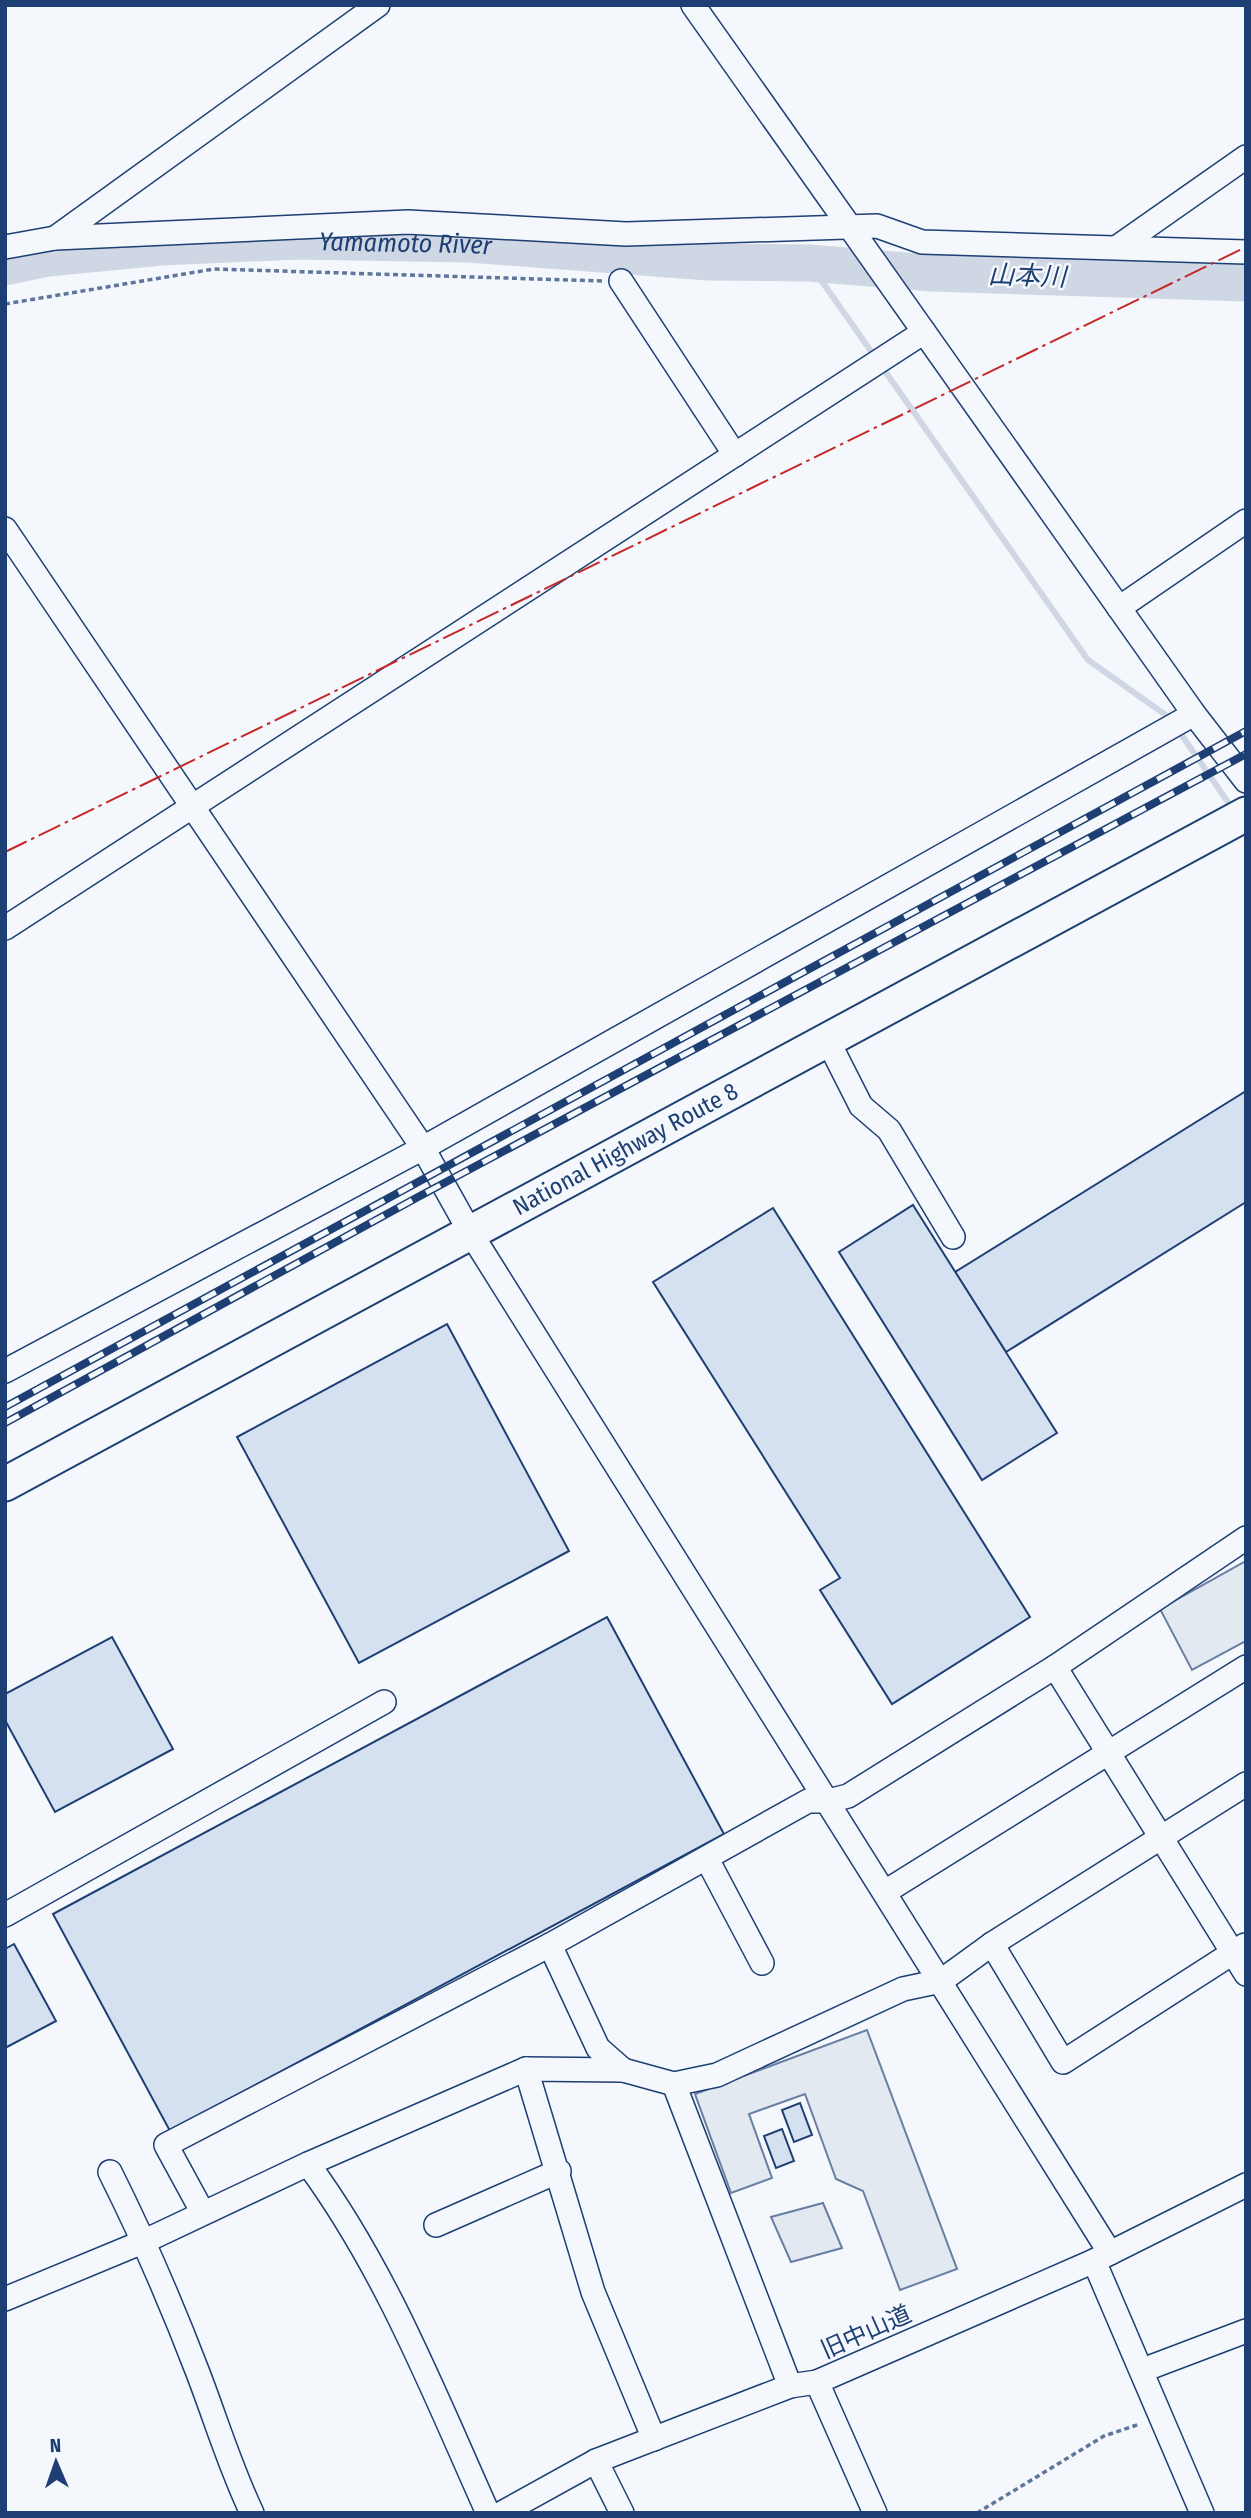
<svg xmlns="http://www.w3.org/2000/svg" width="1251" height="2518" viewBox="0 0 1251 2518" font-family="'Fira Sans Condensed','Noto Sans JP',sans-serif">
	<rect width="100%" height="100%" fill="#f4f7fb"/>
	<!-- green -->
	<g fill="#e3e9f0" stroke="#687fa3" stroke-width="2">
		<path d="M 1246,1561 L 1246,1641 L 1192,1670 L 1160,1609 Z"/>
		<path d="M 867,2030 L 957,2269 L 900,2290 L 863,2191 L 836,2179 L 805,2094 L 749,2114 L 772,2178 L 731,2193 L 695,2094 Z"/>
		<path d="M 823,2203 L 842,2248 L 791,2262 L 771,2217 Z"/>
	</g>
	<g fill="none" stroke-linecap="round" stroke-linejoin="round">
		<!-- stream -->
		<path stroke="#cfd7e4" stroke-width="6" d="M 809,263 L 1088,660 L 1170,718 L 1234,811"/>
		<!-- river -->
		<path stroke="#cfd7e4" stroke-width="37" id="s1" d="M 5,267 L 48,258 L 161,247 L 298,241 L 469,244 L 709,262 L 809,263 L 931,273 L 1246,283"/>
	</g>
	<!-- building -->
	<g fill="#d5e0f0" stroke="#1d3f73" stroke-width="2">
		<path d="M 1246,1091 L 1246,1202 L 1006,1352 L 955,1272 Z"/>
		<path d="M 913,1205 L 1057,1433 L 982,1480 L 839,1252 Z"/>
		<path d="M 773,1208 L 1030,1617 L 892,1704 L 820,1590 L 840,1578 L 653,1282 Z"/>
		<path d="M 447,1324 L 569,1551 L 359,1663 L 237,1437 Z"/>
		<path d="M 607,1617 L 724,1834 L 170,2131 L 53,1914 Z"/>
		<path d="M 112,1637 L 173,1749 L 55,1812 L 5,1720 L 5,1694 Z"/>
		<path d="M 14,1944 L 56,2021 L 5,2048 L 5,1949 Z"/>
		<path d="M 800,2103 L 812,2135 L 794,2142 L 782,2110 Z"/>
		<path d="M 782,2129 L 794,2161 L 776,2168 L 764,2136 Z"/>
	</g>
	<g fill="none" stroke-linecap="round" stroke-linejoin="round">
		<!-- minor casing -->
		<g stroke="#1d3f73" stroke-width="26">
			<g id="minor">
				<path d="M 693,5 L 1194,714 L 1246,781"/>
				<path d="M 55,238 L 378,5"/>
				<path d="M 1119,246 L 1246,157"/>
				<path d="M 5,247 L 55,238 L 408,222 L 626,234 L 877,226 L 922,242 L 1246,252"/>
				<path d="M 621,281 L 735,455"/>
				<path d="M 5,529 L 423,1148 L 470,1232 L 1110,2253"/>
				<path d="M 1119,608 L 1246,521"/>
				<path d="M 5,928 L 924,332"/>
				<path d="M 827,1039 L 861,1106 L 889,1130 L 953,1237"/>
				<path d="M 5,1371 L 423,1148 L 1194,714"/>
				<path d="M 1055,1667 L 1246,1974"/>
				<path d="M 707,1859 L 762,1963"/>
				<path d="M 885,1892 L 1246,1667"/>
				<path d="M 5,1915 L 384,1702"/>
				<path d="M 992,1944 L 1063,2062 L 1245,1945"/>
				<path d="M 550,1945 L 598,2048 L 623,2070"/>
				<path d="M 526,2069 L 593,2292 L 654,2439"/>
				<path d="M 674,2084 L 790,2386"/>
				<path d="M 308,2164 C 386,2270 434,2393 488,2513"/>
				<path d="M 110,2172 C 143,2238 172,2305 198,2373 C 216,2420 230,2467 252,2513"/>
				<path d="M 203,2213 L 166,2145 L 550,1945 L 808,1801 L 828,1801 L 848,1796 L 1055,1667 L 1246,1538"/>
				<path d="M 436,2225 L 559,2171"/>
				<path d="M 1094,2261 L 1202,2513"/>
				<path d="M 5,2299 L 145,2241 L 308,2164 L 526,2069 L 623,2070 L 674,2084 L 717,2075 L 903,1989 L 941,1981 L 992,1944 L 1246,1784"/>
				<path d="M 1143,2370 L 1246,2331"/>
				<path d="M 817,2382 L 875,2513"/>
				<path d="M 596,2461 L 622,2513"/>
				<path d="M 502,2513 L 596,2461 L 790,2386 L 817,2382 L 1094,2261 L 1246,2185"/>
			</g>
		</g>
		<!-- highway casing -->
		<g stroke="#1d3f73" stroke-width="37">
			<g id="highway">
				<path id="s2" d="M 5,1484 L 1246,814"/>
			</g>
		</g>
		<!-- path -->
		<g stroke="#5e769c" stroke-width="3.5" stroke-dasharray="5 3.5" stroke-linecap="butt">
			<path d="M 5,304 L 214,269 L 602,281"/>
			<path d="M 977,2513 L 1104,2436 L 1140,2424"/>
		</g>
		<!-- minor -->
		<use href="#minor" stroke="#f4f7fb" stroke-width="23"/>
		<!-- highway -->
		<use href="#highway" stroke="#f4f7fb" stroke-width="33"/>
		<!-- rail casing -->
		<g stroke="#1d3f73" stroke-width="8">
			<g id="rail">
				<path d="M 5,1407 L 1246,731"/>
				<path d="M 5,1423 L 418,1197 L 1246,754"/>
			</g>
		</g>
		<!-- rail -->
		<use href="#rail" stroke="#f4f7fb" stroke-width="5" stroke-dasharray="16" stroke-linecap="butt"/>
		<!-- power -->
		<path stroke="#c62828" stroke-width="2" stroke-dasharray="24 5 3.5 5" stroke-linecap="butt" d="M 5,852 L 1246,247"/>
	</g>
	<g text-anchor="middle" dominant-baseline="central" stroke-width="5" stroke-linejoin="round" paint-order="stroke">
		<!-- street labels -->
		<g font-size="24" fill="#1d3f73" stroke="#f4f7fb">
			<text stroke="none"><textPath href="#s2" startOffset="705">National Highway Route 8</textPath></text>
			<text transform="translate(866 2332) rotate(-24)">旧中山道</text>
		</g>
		<!-- water labels -->
		<g font-size="26" font-style="italic" fill="#1d3f73" stroke="#f4f7fb">
			<text stroke="none"><textPath href="#s1" startOffset="402">Yamamoto River</textPath></text>
			<text transform="translate(1027 276) rotate(2)">山本川</text>
		</g>
	</g>
	<!-- border -->
	<rect width="1251" height="2518" fill="none" stroke="#1d3f73" stroke-width="14"/>
	<!-- north arrow -->
	<g transform="translate(56 2462) rotate(358)" stroke="#f4f7fb" stroke-width="5" paint-order="stroke">
	<path d="M0-5L12 26L0 18L-12 26Z" fill="#1d3f73"/>
	<text y="-10" font-size="19" font-weight="bold" text-anchor="middle" fill="#1d3f73">N</text>
	</g>
</svg>
